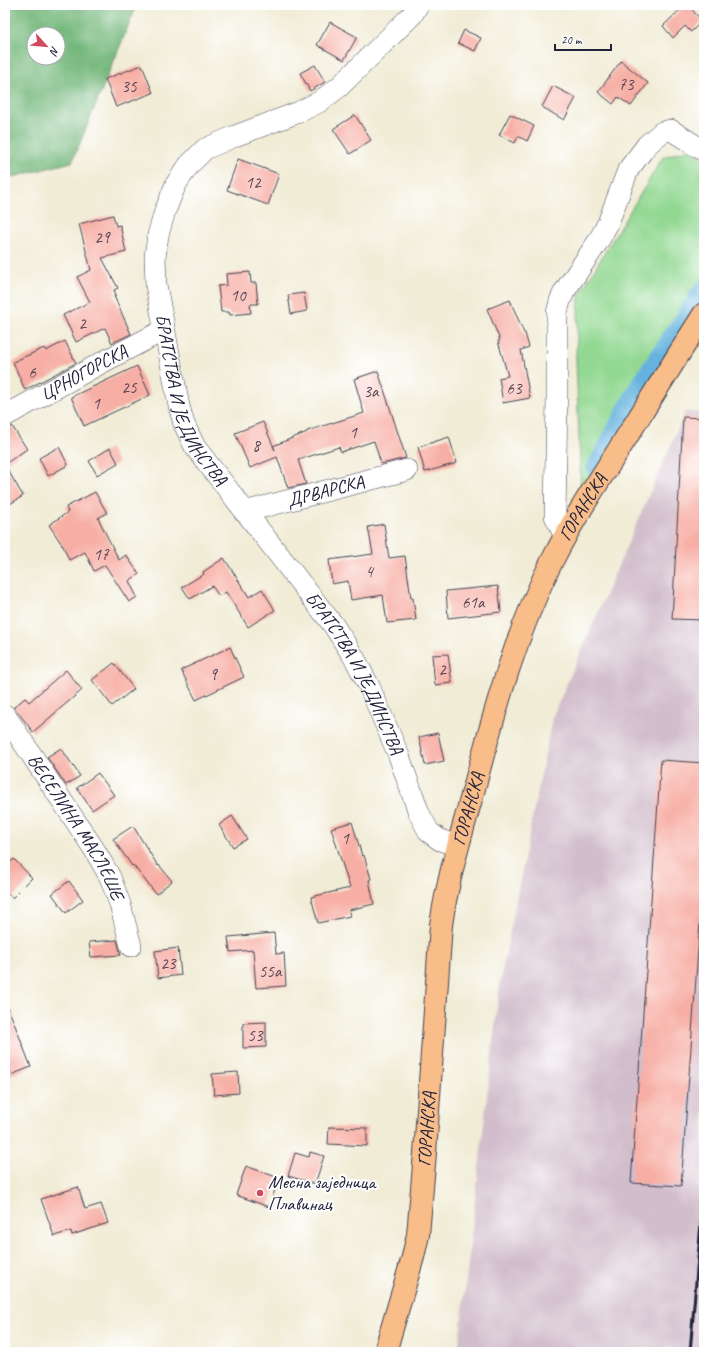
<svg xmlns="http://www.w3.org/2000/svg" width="709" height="1357" viewBox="0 0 709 1357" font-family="Caveat,sans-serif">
	<rect width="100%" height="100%" fill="#fff"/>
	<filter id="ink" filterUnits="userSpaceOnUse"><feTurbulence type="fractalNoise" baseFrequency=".025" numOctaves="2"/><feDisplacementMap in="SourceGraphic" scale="8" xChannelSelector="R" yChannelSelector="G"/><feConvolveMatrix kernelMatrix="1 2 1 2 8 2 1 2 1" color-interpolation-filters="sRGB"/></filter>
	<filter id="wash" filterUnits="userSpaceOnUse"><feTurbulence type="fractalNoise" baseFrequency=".012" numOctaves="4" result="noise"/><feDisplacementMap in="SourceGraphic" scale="16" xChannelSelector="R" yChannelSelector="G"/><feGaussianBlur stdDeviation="0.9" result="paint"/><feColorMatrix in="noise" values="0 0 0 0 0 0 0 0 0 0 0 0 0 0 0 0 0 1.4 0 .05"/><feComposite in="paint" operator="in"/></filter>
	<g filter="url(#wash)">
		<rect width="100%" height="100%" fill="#f1ecd6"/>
		<!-- industrial -->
		<path fill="#d1bdcb" d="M 685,412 L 704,412 L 704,1352 L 458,1352 L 500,982 L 552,718 Z"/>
		<!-- green -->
		<path fill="#92d892" stroke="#5a7d66" d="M 690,149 L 704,159 L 704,289 L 639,387 L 590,480 L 581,494 L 576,357 L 579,295 L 663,157 Z"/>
		<!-- forest -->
		<path fill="#75b87c" stroke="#4c6d5c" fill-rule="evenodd" d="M 5,5 L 137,5 L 72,162 L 5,179 ZM 34,34 L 58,34 L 58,58 L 34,58 Z"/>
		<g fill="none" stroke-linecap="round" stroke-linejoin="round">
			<!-- canal -->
			<path stroke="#65b2de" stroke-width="19" d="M 596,468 L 639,387 L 704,289"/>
		</g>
		<g id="blocks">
			<!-- building -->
			<g fill="#f7aea4">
				<path d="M 685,5 L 688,5 L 702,21 L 691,32 L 685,26 L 673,38 L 663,26 Z"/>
				<path d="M 330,22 L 357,37 L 344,60 L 317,45 Z"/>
				<path d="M 464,30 L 481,38 L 475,51 L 458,43 Z"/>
				<path d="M 621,61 L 648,83 L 631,106 L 618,97 L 613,104 L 598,92 Z"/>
				<path d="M 142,65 L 153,93 L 116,107 L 105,79 Z"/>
				<path d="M 315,65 L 325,82 L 310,91 L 300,73 Z"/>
				<path d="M 553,86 L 576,98 L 564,120 L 542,107 Z"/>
				<path d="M 510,114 L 534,126 L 527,141 L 518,136 L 515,143 L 499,135 Z"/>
				<path d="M 355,115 L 371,140 L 350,154 L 333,129 Z"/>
				<path d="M 238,159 L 279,174 L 268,205 L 227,190 Z"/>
				<path d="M 113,215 L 116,226 L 120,225 L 126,252 L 102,258 L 118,288 L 114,290 L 116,295 L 114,296 L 131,334 L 112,343 L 105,328 L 76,342 L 63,315 L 90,302 L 77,277 L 91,270 L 79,224 Z"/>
				<path d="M 250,272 L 251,283 L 256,283 L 258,304 L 250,304 L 251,313 L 230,315 L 229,312 L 221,312 L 218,286 L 227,285 L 226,274 Z"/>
				<path d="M 304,293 L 307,311 L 291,314 L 288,295 Z"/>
				<path d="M 510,300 L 524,333 L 525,333 L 529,347 L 521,350 L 530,398 L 503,403 L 499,378 L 508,376 L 498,341 L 500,340 L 487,309 Z"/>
				<path d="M 65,341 L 76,363 L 25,390 L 13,362 L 44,348 L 46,351 Z"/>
				<path d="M 137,366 L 150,395 L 84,426 L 71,397 Z"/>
				<path d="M 378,371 L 406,458 L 381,464 L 374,441 L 341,452 L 339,447 L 298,460 L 306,484 L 288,488 L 277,457 L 250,468 L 235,433 L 263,422 L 275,450 L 273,446 L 307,432 L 307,431 L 364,413 L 354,379 Z"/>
				<path d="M 683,417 L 704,418 L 704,620 L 672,619 Z"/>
				<path d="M 12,426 L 27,449 L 5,464 L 5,428 Z"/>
				<path d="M 449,437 L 457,463 L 425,472 L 418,447 Z"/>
				<path d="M 59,447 L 68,465 L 48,476 L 39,458 Z"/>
				<path d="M 110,448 L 118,463 L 97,475 L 89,461 Z"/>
				<path d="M 5,465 L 23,496 L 5,507 Z"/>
				<path d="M 95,492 L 107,513 L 98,518 L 119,560 L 126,555 L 139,574 L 129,581 L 137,597 L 129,602 L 105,565 L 94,571 L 85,552 L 69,560 L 63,546 L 49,525 L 68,512 L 66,507 Z"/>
				<path d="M 384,524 L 389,558 L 405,556 L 411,598 L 413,598 L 416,620 L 387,623 L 383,595 L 351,600 L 348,581 L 332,584 L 329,560 L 373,554 L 368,527 Z"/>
				<path d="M 224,558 L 249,597 L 262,589 L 275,610 L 248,627 L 226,592 L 219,596 L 212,586 L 190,599 L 182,587 L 204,574 L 203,572 Z"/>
				<path d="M 498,586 L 501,612 L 448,618 L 446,591 Z"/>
				<path d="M 230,647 L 244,677 L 196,700 L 181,670 Z"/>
				<path d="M 448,654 L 452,683 L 435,685 L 432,655 Z"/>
				<path d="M 114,663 L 134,689 L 112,706 L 92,680 Z"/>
				<path d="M 66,670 L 82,690 L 33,732 L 14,707 L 25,698 L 29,702 Z"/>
				<path d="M 438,733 L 444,761 L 425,765 L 419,737 Z"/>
				<path d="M 61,748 L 80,776 L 66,785 L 47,757 Z"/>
				<path d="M 661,760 L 704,763 L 704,867 L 681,1186 L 631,1183 Z"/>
				<path d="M 98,773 L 114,795 L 92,810 L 77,788 Z"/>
				<path d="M 232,816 L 247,839 L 233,847 L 219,825 Z"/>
				<path d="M 352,822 L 362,856 L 364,855 L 371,879 L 369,880 L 374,904 L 349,910 L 350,916 L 318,923 L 311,897 L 350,888 L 331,828 Z"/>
				<path d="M 133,826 L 158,866 L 159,865 L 172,881 L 156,894 L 133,865 L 132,866 L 113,839 Z"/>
				<path d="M 14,859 L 32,878 L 12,898 L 5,890 L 5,867 Z"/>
				<path d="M 69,881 L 83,900 L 66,913 L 52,894 Z"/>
				<path d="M 274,933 L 276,954 L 284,953 L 286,986 L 256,988 L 253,950 L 230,952 L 228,937 Z"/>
				<path d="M 117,940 L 121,955 L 91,957 L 89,942 Z"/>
				<path d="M 178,948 L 181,975 L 158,978 L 155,951 Z"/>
				<path d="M 5,1002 L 6,1002 L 31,1067 L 11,1075 L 5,1059 Z"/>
				<path d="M 266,1022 L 266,1047 L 243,1048 L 243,1023 Z"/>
				<path d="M 238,1072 L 239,1093 L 214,1095 L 212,1074 Z"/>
				<path d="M 329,1127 L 367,1128 L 367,1146 L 328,1144 Z"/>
				<path d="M 310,1152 L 324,1156 L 315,1184 L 288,1176 L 295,1153 L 309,1157 Z"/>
				<path d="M 246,1166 L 279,1178 L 269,1207 L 236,1195 Z"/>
				<path d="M 78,1187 L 85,1209 L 101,1204 L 108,1223 L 72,1235 L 71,1231 L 54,1236 L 41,1199 Z"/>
			</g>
		</g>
	</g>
	<g filter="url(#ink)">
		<use href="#blocks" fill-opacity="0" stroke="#414052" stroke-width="1"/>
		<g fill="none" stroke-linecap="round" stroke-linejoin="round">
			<!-- minor casing -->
			<g stroke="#414052" stroke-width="22">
				<g id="minor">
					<path id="s1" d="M 418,5 L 412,15 L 339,87 L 319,102 L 299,112 L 235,136 L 205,149 L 189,165 L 176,184 L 165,211 L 158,235 L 155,257 L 156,285 L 179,406 L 184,424 L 195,447 L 334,626 L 355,659 L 369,686 L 399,756 L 419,813 L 429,832 L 440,840 L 458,846"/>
					<path id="s2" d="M 5,416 L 101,363 L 164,330"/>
					<path id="s3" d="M 244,512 L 407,470"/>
					<path d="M 565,537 L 555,516 L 557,397 L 557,313 L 560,301 L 564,292 L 599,240 L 608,223 L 628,170 L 647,145 L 662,132 L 671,130 L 704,151"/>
					<path id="s4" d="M 5,715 L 94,849 L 110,877 L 120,904 L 131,946"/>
				</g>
			</g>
			<!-- major casing -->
			<g stroke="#414052" stroke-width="24">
				<g id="major">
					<path id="s5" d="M 385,1352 L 413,1257 L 418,1235 L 425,1153 L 441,925 C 448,876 463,829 476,781 C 496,706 517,631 552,561 C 570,525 592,491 614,457 C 644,409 674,362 704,314"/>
				</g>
			</g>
			<!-- minor -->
			<use href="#minor" stroke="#fff" stroke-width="21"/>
			<!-- major -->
			<use href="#major" stroke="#f8bd89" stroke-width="22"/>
			<!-- rail -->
			<path stroke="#22223b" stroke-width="3" d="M 690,1352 L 704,1188"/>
		</g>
	</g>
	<!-- markers -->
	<circle fill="#d1495b" stroke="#fff" stroke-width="1.5" cx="260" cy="1193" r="4"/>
	<g text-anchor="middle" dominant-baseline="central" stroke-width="4" stroke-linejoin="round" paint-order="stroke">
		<!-- number labels -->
		<g font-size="17" fill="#574555">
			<text x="626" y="84">73</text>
			<text x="129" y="86">35</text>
			<text x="253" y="182">12</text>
			<text x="102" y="237">29</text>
			<text x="238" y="295">10</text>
			<text x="82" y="323">2</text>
			<text x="32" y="372">6</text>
			<text x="129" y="387">25</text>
			<text x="514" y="388">63</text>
			<text x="371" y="391">3a</text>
			<text x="96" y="403">1</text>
			<text x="353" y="432">1</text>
			<text x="256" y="445">8</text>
			<text x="101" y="554">17</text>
			<text x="369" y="571">4</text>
			<text x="473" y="602">61a</text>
			<text x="442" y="669">2</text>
			<text x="213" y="674">9</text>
			<text x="345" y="838">1</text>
			<text x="168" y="963">23</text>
			<text x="270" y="971">55a</text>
			<text x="255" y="1035">53</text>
		</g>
		<!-- street labels -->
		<g font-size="19" fill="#22223b" stroke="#fff">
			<text stroke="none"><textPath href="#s2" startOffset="90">ЦРНОГОРСКА</textPath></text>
			<text stroke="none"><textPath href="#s1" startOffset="534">БРАТСТВА И ЈЕДИНСТВА</textPath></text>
			<text stroke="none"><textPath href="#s3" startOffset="84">ДРВАРСКА</textPath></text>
			<text stroke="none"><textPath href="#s5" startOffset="876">ГОРАНСКА</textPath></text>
			<text stroke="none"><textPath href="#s1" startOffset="858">БРАТСТВА И ЈЕДИНСТВА</textPath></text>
			<text stroke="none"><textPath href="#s5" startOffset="552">ГОРАНСКА</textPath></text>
			<text stroke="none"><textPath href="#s4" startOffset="133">ВЕСЕЛИНА МАСЛЕШЕ</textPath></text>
			<text stroke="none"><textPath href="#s5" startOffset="228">ГОРАНСКА</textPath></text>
		</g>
		<!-- poi labels -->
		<g font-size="19" fill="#22223b" stroke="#fff" text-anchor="start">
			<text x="268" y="1182">Месна заједница<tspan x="268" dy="22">Плавинац</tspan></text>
		</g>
	</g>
	<!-- margin -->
	<rect width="709" height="1357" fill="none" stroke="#fff" stroke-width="20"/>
	<!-- north arrow -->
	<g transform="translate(46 46) rotate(117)"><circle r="19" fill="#ffffff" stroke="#a7a7b1"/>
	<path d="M0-3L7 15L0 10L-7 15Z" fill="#d1495b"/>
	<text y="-6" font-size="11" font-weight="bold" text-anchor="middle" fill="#22223b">N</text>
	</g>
	<!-- scale -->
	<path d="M555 44v6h56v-6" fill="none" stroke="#22223b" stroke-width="2"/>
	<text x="561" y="44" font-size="12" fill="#22223b" stroke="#ffffff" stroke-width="3" paint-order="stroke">20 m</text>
</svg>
